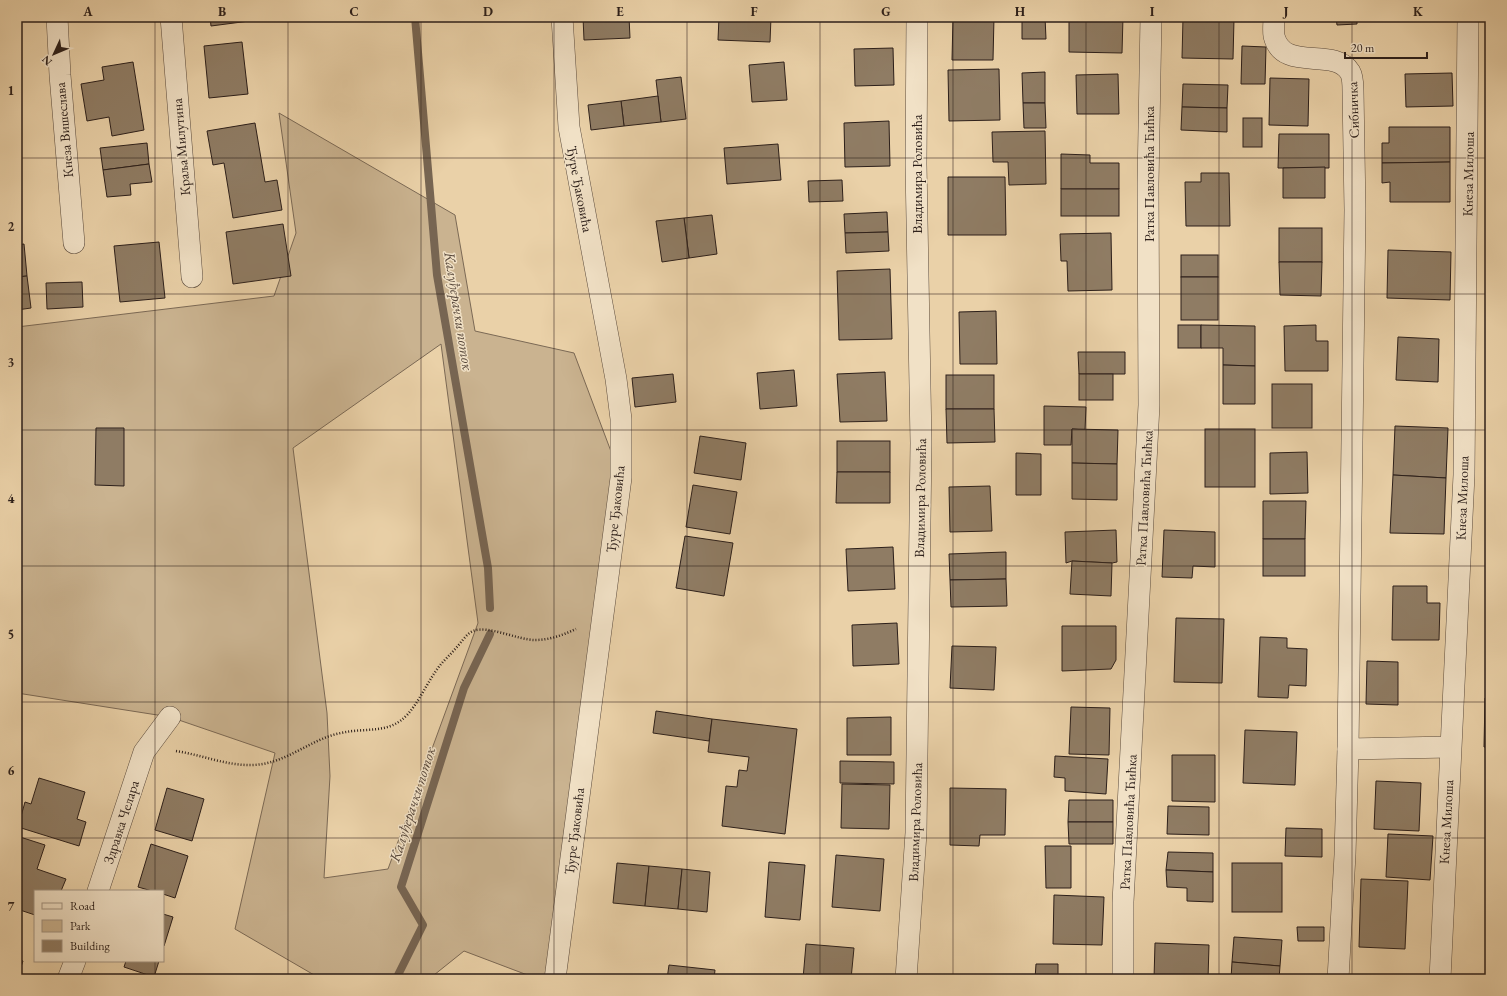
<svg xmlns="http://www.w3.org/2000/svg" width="1507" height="996" viewBox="0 0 1507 996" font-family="'EB Garamond',serif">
	<rect width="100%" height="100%" fill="#ead1a8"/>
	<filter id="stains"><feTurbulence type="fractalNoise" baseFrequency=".005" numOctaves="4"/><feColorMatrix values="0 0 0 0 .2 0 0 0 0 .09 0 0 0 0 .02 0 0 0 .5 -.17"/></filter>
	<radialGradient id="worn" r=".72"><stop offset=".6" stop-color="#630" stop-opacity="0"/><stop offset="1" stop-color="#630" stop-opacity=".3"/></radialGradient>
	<!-- green -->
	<path fill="#cab390" stroke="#7b6955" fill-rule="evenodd" d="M 279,113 L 455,215 L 475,331 L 574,353 L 621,478 L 555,979 L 538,979 L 464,951 L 429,979 L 321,979 L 235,929 L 275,753 L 170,717 L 17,693 L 17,327 L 274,296 L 296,233 ZM 441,344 L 478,623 L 388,869 L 324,878 L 330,776 L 327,713 L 293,448 Z"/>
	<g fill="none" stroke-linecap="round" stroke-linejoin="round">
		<!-- stream -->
		<g stroke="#776552" stroke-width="8">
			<path d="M 415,17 L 437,275 L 488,568 L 490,608"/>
			<path d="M 396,979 L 423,925 L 401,887 L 464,688 L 490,634"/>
		</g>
	</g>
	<!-- building -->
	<g fill="#8f7c64" stroke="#2c1f1a">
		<path d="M 210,17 L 256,17 L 257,20 L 211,26 Z"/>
		<path d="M 583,17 L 629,17 L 630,38 L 584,40 Z"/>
		<path d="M 719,17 L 771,17 L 770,42 L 718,40 Z"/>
		<path d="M 953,17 L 994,17 L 993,60 L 952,60 Z"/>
		<path d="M 1022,17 L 1045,17 L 1046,39 L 1022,39 Z"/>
		<path d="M 1069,17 L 1123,17 L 1122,53 L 1069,52 Z"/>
		<path d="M 1183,17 L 1234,17 L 1234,19 Z"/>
		<path d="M 1336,17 L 1357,17 L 1357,24 L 1337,25 Z"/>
		<path d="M 1183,18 L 1234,19 L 1233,59 L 1182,58 Z"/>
		<path d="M 242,42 L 248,94 L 209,98 L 204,46 Z"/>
		<path d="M 1242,46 L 1266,47 L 1265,84 L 1241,84 Z"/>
		<path d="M 893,48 L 894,85 L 855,86 L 854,49 Z"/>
		<path d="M 133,62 L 144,130 L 112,136 L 109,117 L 87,121 L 81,84 L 104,80 L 102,67 Z"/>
		<path d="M 784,62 L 787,100 L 752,102 L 749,65 Z"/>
		<path d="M 999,69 L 1000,120 L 949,121 L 948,70 Z"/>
		<path d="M 1045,72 L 1045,103 L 1023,103 L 1022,73 Z"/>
		<path d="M 1452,73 L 1453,106 L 1406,107 L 1405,74 Z"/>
		<path d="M 1118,74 L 1119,114 L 1077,114 L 1076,75 Z"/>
		<path d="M 681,77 L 686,119 L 661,122 L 656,80 Z"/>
		<path d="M 1270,78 L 1309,79 L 1308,126 L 1269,125 Z"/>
		<path d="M 1183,84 L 1228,85 L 1227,108 L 1182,107 Z"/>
		<path d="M 658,96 L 661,122 L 624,126 L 621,101 Z"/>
		<path d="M 621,101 L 624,126 L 591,130 L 588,105 Z"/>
		<path d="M 1023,103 L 1045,103 L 1046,128 L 1024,128 Z"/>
		<path d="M 1182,107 L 1227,108 L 1227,132 L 1181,130 Z"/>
		<rect x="1243" y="118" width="19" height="29"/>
		<path d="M 889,121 L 890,166 L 845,167 L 844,123 Z"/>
		<path d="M 255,123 L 265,182 L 277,180 L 282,210 L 233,218 L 224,163 L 213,165 L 207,131 Z"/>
		<path d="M 1389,127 L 1450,127 L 1450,162 L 1382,163 L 1382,143 L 1389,143 Z"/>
		<path d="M 1045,131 L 1046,184 L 1009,185 L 1008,162 L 993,162 L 992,132 Z"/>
		<path d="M 1279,134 L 1329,134 L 1329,168 L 1278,168 Z"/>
		<path d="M 147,143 L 149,164 L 103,170 L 100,148 Z"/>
		<path d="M 778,144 L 781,180 L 727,184 L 724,148 Z"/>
		<path d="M 17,153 L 21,177 L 17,178 Z"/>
		<path d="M 1061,154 L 1090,155 L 1090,163 L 1119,163 L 1119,189 L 1061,189 Z"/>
		<path d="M 1450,162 L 1450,202 L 1390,202 L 1390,182 L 1382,183 L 1382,163 Z"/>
		<path d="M 149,164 L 152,182 L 130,184 L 131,195 L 107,197 L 103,170 Z"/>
		<path d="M 1325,167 L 1325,198 L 1283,198 L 1283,168 Z"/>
		<path d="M 1201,173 L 1229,173 L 1230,226 L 1186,226 L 1185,182 L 1201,182 Z"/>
		<path d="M 948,177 L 1005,177 L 1006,235 L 948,235 Z"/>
		<path d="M 842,180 L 843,201 L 809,202 L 808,181 Z"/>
		<rect x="1061" y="189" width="58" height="27"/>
		<path d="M 887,212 L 888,232 L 845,233 L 844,214 Z"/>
		<path d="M 712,215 L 717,254 L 689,258 L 684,218 Z"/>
		<path d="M 684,218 L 689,258 L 662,262 L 656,221 Z"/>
		<path d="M 283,224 L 291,276 L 233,284 L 226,232 Z"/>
		<rect x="1279" y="228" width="43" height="34"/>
		<path d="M 888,232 L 889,251 L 846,253 L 845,233 Z"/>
		<path d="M 1111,233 L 1112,290 L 1068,291 L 1067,261 L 1061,261 L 1060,234 Z"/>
		<path d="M 159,242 L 165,298 L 120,302 L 114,246 Z"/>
		<path d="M 24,244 L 27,276 L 17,277 L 17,245 Z"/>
		<path d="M 1388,250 L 1451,252 L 1450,300 L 1387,298 Z"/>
		<rect x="1181" y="255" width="37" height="22"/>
		<path d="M 1279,262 L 1322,262 L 1321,296 L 1280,295 Z"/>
		<path d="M 890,269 L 892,339 L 839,340 L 837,271 Z"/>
		<path d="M 27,276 L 31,308 L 17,310 L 17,277 Z"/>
		<rect x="1181" y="277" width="37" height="43"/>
		<path d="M 82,282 L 83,307 L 47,309 L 46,283 Z"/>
		<path d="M 996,311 L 997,364 L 960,364 L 959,312 Z"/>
		<rect x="1178" y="325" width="23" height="23"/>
		<path d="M 1201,325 L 1255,326 L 1255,366 L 1223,365 L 1223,348 L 1201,348 Z"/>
		<path d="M 1316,325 L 1316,341 L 1328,341 L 1328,371 L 1285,371 L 1284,326 Z"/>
		<path d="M 1398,337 L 1439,339 L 1438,382 L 1396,380 Z"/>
		<path d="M 1078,352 L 1125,352 L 1125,374 L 1079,374 Z"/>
		<path d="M 1223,365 L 1255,366 L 1255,404 L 1223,404 Z"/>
		<path d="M 794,370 L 797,406 L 760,409 L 757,373 Z"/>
		<path d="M 885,372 L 887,421 L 840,422 L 837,374 Z"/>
		<path d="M 673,374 L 676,402 L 635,407 L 632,378 Z"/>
		<rect x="1079" y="374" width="34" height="26"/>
		<rect x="946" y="375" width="48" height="34"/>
		<rect x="1272" y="384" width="40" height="44"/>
		<path d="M 1044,406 L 1086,407 L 1085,430 L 1072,429 L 1071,445 L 1044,445 Z"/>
		<path d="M 946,409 L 994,409 L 995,442 L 947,443 Z"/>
		<path d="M 1395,426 L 1448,428 L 1446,478 L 1393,475 Z"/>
		<path d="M 96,428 L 124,428 L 124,486 L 95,485 Z"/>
		<path d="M 1072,429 L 1118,430 L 1117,464 L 1072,463 Z"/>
		<rect x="1205" y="429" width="50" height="58"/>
		<path d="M 700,436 L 746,443 L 741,480 L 694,473 Z"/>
		<rect x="837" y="441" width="53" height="31"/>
		<path d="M 1307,452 L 1308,493 L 1270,494 L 1270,453 Z"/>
		<path d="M 1016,453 L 1041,454 L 1041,495 L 1016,495 Z"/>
		<path d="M 1072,463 L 1117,464 L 1117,500 L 1072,499 Z"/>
		<path d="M 837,472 L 890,472 L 890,503 L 836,503 Z"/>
		<path d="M 1393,475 L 1446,478 L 1444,534 L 1390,533 Z"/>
		<path d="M 693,485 L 737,492 L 730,534 L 686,527 Z"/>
		<path d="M 990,486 L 992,531 L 950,532 L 949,487 Z"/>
		<path d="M 1263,501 L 1306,501 L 1305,539 L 1263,539 Z"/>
		<path d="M 1116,530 L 1117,562 L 1112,563 L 1072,561 L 1066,563 L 1065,532 Z"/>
		<path d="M 1164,530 L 1215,532 L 1215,567 L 1193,566 L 1192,578 L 1162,577 Z"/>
		<path d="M 685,536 L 733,543 L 724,596 L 676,588 Z"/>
		<rect x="1263" y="539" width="42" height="37"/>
		<path d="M 893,547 L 895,589 L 848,591 L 846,549 Z"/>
		<path d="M 1006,552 L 1006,579 L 950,580 L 949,554 Z"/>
		<path d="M 1072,561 L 1112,563 L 1111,596 L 1070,594 Z"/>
		<path d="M 1006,579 L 1007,606 L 951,607 L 950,580 Z"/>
		<path d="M 1393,586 L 1427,586 L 1427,603 L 1440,603 L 1439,640 L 1392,640 Z"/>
		<path d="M 1176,618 L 1224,619 L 1222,683 L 1174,682 Z"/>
		<path d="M 897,623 L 899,664 L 853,666 L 852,625 Z"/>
		<path d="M 1062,626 L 1116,626 L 1116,660 L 1111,669 L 1062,671 Z"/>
		<path d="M 1260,637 L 1287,638 L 1287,648 L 1307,649 L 1306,686 L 1289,685 L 1288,698 L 1258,697 Z"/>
		<path d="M 952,646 L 996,647 L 994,690 L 950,688 Z"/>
		<path d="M 1367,661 L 1398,662 L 1398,705 L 1366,704 Z"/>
		<path d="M 1485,698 L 1490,698 L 1490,747 L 1484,747 Z"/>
		<path d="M 1071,707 L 1110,708 L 1109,755 L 1069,754 Z"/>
		<path d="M 656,711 L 712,719 L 709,741 L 653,733 Z"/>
		<path d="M 891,717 L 891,755 L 847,755 L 847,718 Z"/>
		<path d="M 712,719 L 797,729 L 785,834 L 722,826 L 726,786 L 737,787 L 739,770 L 747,771 L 749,757 L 708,752 Z"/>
		<path d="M 1245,730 L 1297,732 L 1295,785 L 1243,783 Z"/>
		<path d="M 1172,755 L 1215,755 L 1215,802 L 1172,801 Z"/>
		<path d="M 1055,756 L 1108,759 L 1106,794 L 1065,791 L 1065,778 L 1054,777 Z"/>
		<path d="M 840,761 L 894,762 L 894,784 L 840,783 Z"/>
		<path d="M 39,778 L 85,792 L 77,819 L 86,822 L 79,846 L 18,827 L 25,802 L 31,804 Z"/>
		<path d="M 1376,781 L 1421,783 L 1419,831 L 1374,829 Z"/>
		<path d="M 842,784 L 890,785 L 889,829 L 841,828 Z"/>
		<path d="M 167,788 L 204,799 L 192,841 L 155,830 Z"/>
		<path d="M 950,788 L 1006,789 L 1005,835 L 980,835 L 979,846 L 950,845 Z"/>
		<path d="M 1069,800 L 1113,800 L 1113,822 L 1068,822 Z"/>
		<path d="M 1168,806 L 1209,807 L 1209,835 L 1167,834 Z"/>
		<path d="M 1068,822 L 1113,822 L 1113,844 L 1069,844 Z"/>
		<path d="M 1286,828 L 1322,829 L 1322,857 L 1285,856 Z"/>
		<path d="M 1388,834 L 1433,836 L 1430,880 L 1386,877 Z"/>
		<path d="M 17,836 L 45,845 L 37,869 L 66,879 L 61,891 L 35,891 L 35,915 L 17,909 Z"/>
		<path d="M 151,844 L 188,856 L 175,898 L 163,894 L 163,891 L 152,891 L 138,887 Z"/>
		<path d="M 1045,846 L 1071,846 L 1071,888 L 1046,888 Z"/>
		<path d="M 1168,852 L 1213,853 L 1213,872 L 1166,870 Z"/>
		<path d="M 836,855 L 884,859 L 880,911 L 832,907 Z"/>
		<path d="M 769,862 L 805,865 L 800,920 L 765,917 Z"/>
		<path d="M 617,863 L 649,866 L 645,906 L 613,903 Z"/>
		<rect x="1232" y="863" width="50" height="49"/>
		<path d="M 649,866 L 682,869 L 678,909 L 645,906 Z"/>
		<path d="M 682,869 L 710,872 L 707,912 L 678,909 Z"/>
		<path d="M 1166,870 L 1213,872 L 1213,902 L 1187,901 L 1187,888 L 1167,887 Z"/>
		<path d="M 1361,879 L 1408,881 L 1405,949 L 1359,947 Z"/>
		<path d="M 1054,895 L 1104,897 L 1102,945 L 1053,944 Z"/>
		<path d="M 163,914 L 173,917 L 164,946 L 163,946 Z"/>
		<path d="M 1297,927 L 1324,927 L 1324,941 L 1298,941 Z"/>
		<path d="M 1234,937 L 1282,940 L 1280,966 L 1232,962 Z"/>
		<path d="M 1155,943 L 1209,945 L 1208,979 L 1154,979 Z"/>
		<path d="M 806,944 L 854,948 L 851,979 L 803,979 Z"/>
		<path d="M 17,959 L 23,961 L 17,979 Z"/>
		<path d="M 126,961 L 159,961 L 154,977 L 124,967 Z"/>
		<path d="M 1232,962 L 1280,966 L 1279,979 L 1231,979 Z"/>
		<path d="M 1036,964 L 1058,964 L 1058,979 L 1035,979 Z"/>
		<path d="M 669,965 L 715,970 L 714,979 L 667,979 Z"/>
		<path d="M 1366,975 L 1410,977 L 1410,979 L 1366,979 Z"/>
	</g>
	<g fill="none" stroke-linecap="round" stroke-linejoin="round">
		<!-- street casing -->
		<g stroke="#5c4c3e" stroke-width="22">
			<g id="street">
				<path d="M 57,17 L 60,75 L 74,243"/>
				<path d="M 171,17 L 192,277"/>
				<path d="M 1274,17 C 1274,23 1273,30 1274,36 C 1283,73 1334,46 1350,72 C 1353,77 1353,85 1353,91 L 1355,210 L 1348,749 L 1345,855 L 1338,979"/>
				<path d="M 1348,749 L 1450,747"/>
				<path d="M 98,891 L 144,752 L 170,717"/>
				<path d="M 68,979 L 75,961"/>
				<path d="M 555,979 L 621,478 L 621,419 L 616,379 L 569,127 L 562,17"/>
				<path d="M 906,979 L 916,833 L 921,443 L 916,164 L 917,17"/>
				<path d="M 1123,979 L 1123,902 L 1149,405 L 1148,184 L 1151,17"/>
				<path d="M 1440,979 L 1464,475 L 1468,17"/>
			</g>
		</g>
		<!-- path -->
		<path stroke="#2c1f1a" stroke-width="2.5" stroke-dasharray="1 2" stroke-linecap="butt" d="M 176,751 C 202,755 227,766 253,765 C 286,764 310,739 341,733 C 366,727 389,735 408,714 C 420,700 427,683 438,668 C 443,661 450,655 456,648 C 461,643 466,634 473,631 C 488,625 518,640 535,640 C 550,640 563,635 576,629"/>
		<!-- street -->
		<use href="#street" stroke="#f1e1c6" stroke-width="21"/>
	</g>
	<!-- grid -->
	<path fill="none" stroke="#2c1f1a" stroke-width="1" stroke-opacity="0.55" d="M 155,17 L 155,891M 288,17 L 288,979M 421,17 L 421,979M 554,17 L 554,979M 687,17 L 687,979M 820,17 L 820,979M 953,17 L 953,979M 1086,17 L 1086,979M 1219,17 L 1219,979M 1352,17 L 1352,979M 17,158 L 1490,158M 17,294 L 1490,294M 17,430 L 1490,430M 17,566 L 1490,566M 17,702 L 1490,702M 17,838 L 1490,838M 155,961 L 155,979"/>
	<g text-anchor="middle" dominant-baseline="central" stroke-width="3" stroke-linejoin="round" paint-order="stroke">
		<!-- street labels -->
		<g font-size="14" fill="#2c1f1a" stroke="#f1e1c6">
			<text transform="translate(1353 110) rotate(-92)">Сибничка</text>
			<text transform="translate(64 130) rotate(-95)">Кнеза Вишеслава</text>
			<text transform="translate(181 147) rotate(-95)">Краља Милутина</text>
			<text transform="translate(917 174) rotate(-90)">Владимира Роловића</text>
			<text transform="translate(1149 174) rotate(-90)">Ратка Павловића Ћићка</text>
			<text transform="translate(1468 174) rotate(-89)">Кнеза Милоша</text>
			<text transform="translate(580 189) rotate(79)">Ђуре Ђаковића</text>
			<text transform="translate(920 498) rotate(-89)">Владимира Роловића</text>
			<text transform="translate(1144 498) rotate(-87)">Ратка Павловића Ћићка</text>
			<text transform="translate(1462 498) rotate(-88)">Кнеза Милоша</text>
			<text transform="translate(615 509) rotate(-84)">Ђуре Ђаковића</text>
			<text transform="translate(121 822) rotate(-72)">Здравка Челара</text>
			<text transform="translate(915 822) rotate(-88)">Владимира Роловића</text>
			<text transform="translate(1128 822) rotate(-87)">Ратка Павловића Ћићка</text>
			<text transform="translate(1446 822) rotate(-87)">Кнеза Милоша</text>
			<text transform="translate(574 831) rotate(-83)">Ђуре Ђаковића</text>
		</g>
		<!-- water labels -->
		<g font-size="15" font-style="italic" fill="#58483b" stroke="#f1e1c6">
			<text transform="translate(459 311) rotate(81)">Калуђерачки поток</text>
			<text transform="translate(412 804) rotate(-72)">Калуђерачки поток</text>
		</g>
	</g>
	<!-- margin -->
	<rect width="1507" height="996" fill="none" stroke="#ead1a8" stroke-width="44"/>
	<!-- legend -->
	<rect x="34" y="890" width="130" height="72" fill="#f1e1c6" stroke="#a29381"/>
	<rect x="42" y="903" width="20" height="6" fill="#f1e1c6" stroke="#a29381"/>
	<text x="70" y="910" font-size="12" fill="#2c1f1a">Road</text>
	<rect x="42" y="920" width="20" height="12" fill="#cab390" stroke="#a29381"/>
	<text x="70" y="930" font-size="12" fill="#2c1f1a">Park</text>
	<rect x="42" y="940" width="20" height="12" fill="#8f7c64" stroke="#a29381"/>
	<text x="70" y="950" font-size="12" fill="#2c1f1a">Building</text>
	<!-- north arrow -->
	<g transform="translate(54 54) rotate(226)" stroke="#f1e1c6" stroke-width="3" paint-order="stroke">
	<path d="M0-3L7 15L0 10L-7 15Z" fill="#2c1f1a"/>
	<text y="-6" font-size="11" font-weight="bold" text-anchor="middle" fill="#2c1f1a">N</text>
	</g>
	<!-- scale -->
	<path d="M1345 52v6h82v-6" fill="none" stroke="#2c1f1a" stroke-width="2"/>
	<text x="1351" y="52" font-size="12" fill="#2c1f1a" stroke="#f1e1c6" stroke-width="3" paint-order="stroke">20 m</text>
	<rect x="22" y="22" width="1463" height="952" fill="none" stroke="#2c1f1a" stroke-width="1.5"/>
	<g font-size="13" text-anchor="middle" font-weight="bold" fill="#2c1f1a">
		<text x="88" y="16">A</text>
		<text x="222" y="16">B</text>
		<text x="354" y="16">C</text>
		<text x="488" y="16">D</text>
		<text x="620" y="16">E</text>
		<text x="754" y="16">F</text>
		<text x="886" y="16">G</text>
		<text x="1020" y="16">H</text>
		<text x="1152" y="16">I</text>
		<text x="1286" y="16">J</text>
		<text x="1418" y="16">K</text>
		<text x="11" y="95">1</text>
		<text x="11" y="231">2</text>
		<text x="11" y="367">3</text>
		<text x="11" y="503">4</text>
		<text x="11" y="639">5</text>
		<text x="11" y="775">6</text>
		<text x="11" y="911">7</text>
	</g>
	<rect width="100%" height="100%" filter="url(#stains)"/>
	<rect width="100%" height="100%" fill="url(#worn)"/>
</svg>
